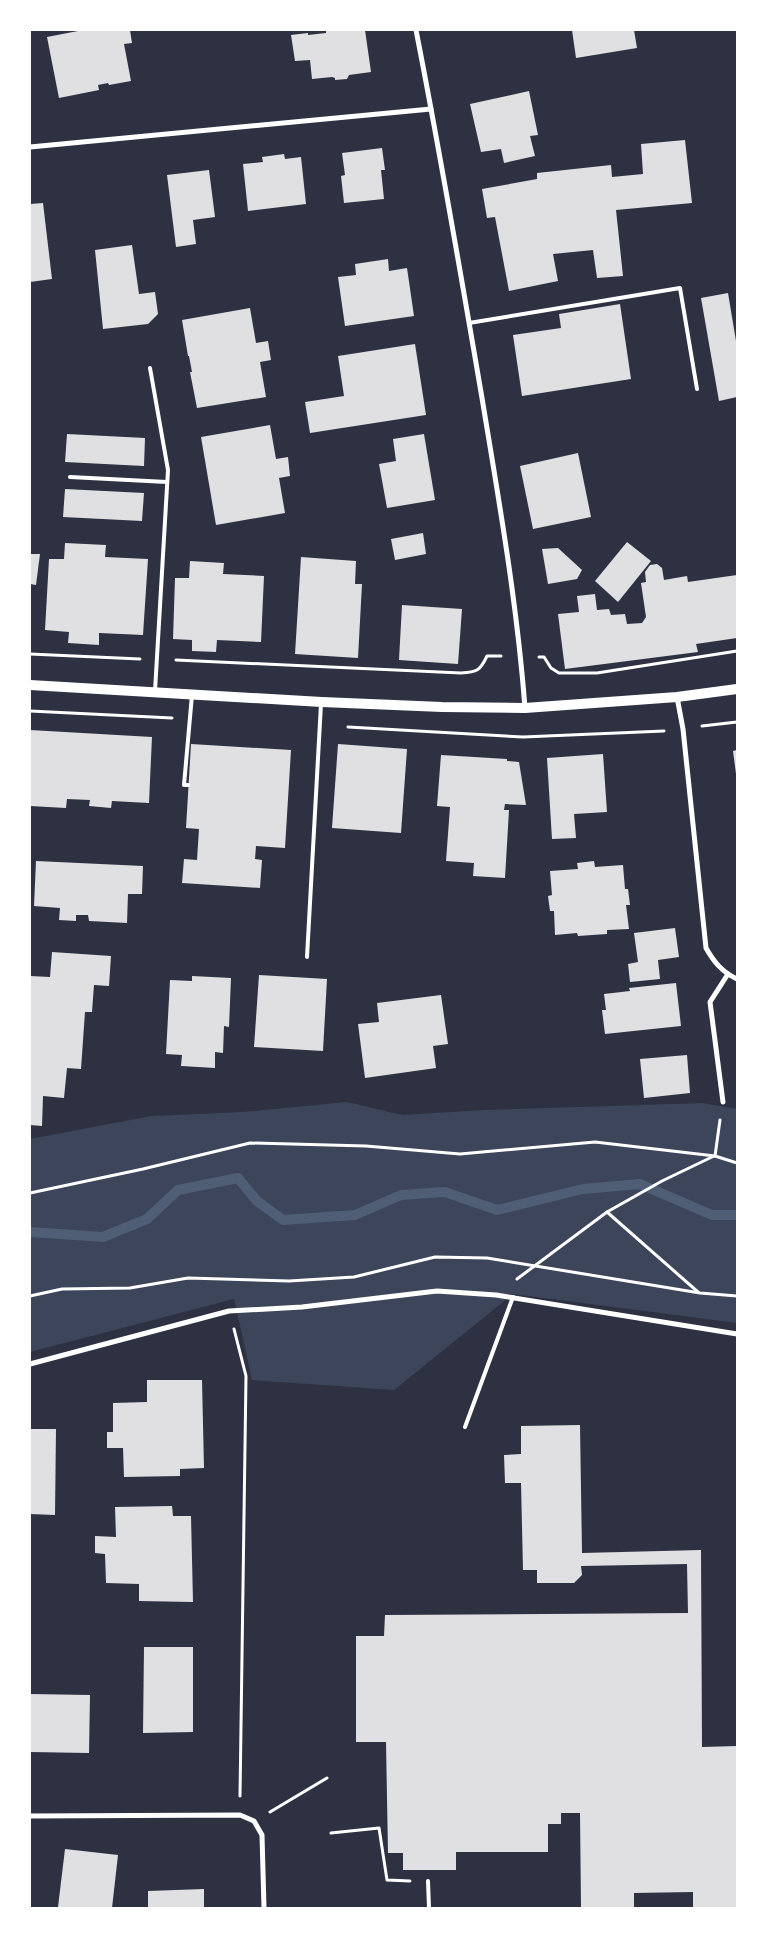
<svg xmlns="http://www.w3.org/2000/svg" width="767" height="1938" viewBox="0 0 767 1938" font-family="Inter,sans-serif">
	<rect width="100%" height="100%" fill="#2d3142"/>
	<!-- green -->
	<path fill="#3c4559" d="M 347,1102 L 402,1115 L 484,1110 L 703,1103 L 737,1109 L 737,1323 L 513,1294 L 394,1390 L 252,1380 L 234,1299 L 30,1352 L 30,1139 L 151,1116 L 243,1112 Z"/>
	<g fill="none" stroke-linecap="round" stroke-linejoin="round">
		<!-- stream -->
		<path stroke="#4f5d75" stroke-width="10" d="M 30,1232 L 103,1237 L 147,1219 L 178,1190 L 238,1178 L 257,1201 L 283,1220 L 355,1215 L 401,1195 L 445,1192 L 497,1210 L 583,1189 L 640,1184 L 712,1215 L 737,1215"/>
	</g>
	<!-- building -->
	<g fill="#e0e0e3">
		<path d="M 83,30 L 130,30 L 132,43 L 124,44 L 131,81 L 109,85 L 108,83 L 98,85 L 99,90 L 59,98 L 47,37 Z"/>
		<path d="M 333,30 L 365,30 L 371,72 L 349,75 L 347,79 L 335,80 L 335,78 L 332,77 L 312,79 L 310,60 L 295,61 L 291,35 L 308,33 L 308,35 L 326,33 L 326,31 Z"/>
		<path d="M 572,30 L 634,30 L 637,48 L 576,58 Z"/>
		<path d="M 529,91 L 538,135 L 530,136 L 535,156 L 504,163 L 501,149 L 481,152 L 470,104 Z"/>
		<path d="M 685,140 L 692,203 L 616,210 L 623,276 L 597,278 L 593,250 L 553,254 L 558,281 L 509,291 L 495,217 L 487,218 L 482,189 L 537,179 L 537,173 L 611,165 L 612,177 L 643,174 L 641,144 Z"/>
		<path d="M 382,148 L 385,170 L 381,170 L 384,199 L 344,203 L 341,176 L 345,175 L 342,153 Z"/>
		<path d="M 284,154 L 285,159 L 301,157 L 306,204 L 248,211 L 243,164 L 263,162 L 262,157 Z"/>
		<path d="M 209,170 L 215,217 L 193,220 L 196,244 L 176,247 L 167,175 Z"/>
		<path d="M 43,203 L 52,279 L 30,282 L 30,204 Z"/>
		<path d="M 132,245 L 139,294 L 155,292 L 158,314 L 148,324 L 103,329 L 95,250 Z"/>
		<path d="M 388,259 L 389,271 L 407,268 L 414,316 L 345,326 L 338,277 L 356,275 L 355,264 Z"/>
		<path d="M 728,293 L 737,347 L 737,397 L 719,401 L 701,298 Z"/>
		<path d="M 620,304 L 631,379 L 522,396 L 513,335 L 561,328 L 559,314 Z"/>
		<path d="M 250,308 L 256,343 L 268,341 L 271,360 L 260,362 L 266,397 L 197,408 L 190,372 L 192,372 L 189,356 L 188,356 L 182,320 Z"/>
		<path d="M 415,344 L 426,415 L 310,433 L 305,402 L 344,396 L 338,356 Z"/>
		<path d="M 270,425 L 276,459 L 288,457 L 290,476 L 279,478 L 285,513 L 216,525 L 201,437 Z"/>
		<path d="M 67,434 L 145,438 L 144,466 L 65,462 Z"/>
		<path d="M 424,434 L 435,500 L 387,508 L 379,464 L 396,461 L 393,439 Z"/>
		<path d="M 578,453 L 591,517 L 533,529 L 520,466 Z"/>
		<path d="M 65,489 L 144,493 L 142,521 L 63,517 Z"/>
		<path d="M 423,533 L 426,554 L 395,560 L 391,539 Z"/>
		<path d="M 627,542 L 651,561 L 618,602 L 595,581 Z"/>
		<path d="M 65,543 L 106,545 L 105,557 L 148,559 L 143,635 L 99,633 L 99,645 L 68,643 L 69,632 L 45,630 L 49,559 L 64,559 Z"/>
		<path d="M 558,548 L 582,570 L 577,579 L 548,584 L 542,549 Z"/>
		<path d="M 30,554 L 40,554 L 36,585 L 30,584 Z"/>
		<path d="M 301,557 L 356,561 L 355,584 L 362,584 L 358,658 L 295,654 Z"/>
		<path d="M 190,561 L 224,563 L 223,574 L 264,576 L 261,642 L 217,640 L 216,652 L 192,651 L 192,640 L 173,639 L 175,578 L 189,578 Z"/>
		<path d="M 657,564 L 662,568 L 664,580 L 687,576 L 688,582 L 737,575 L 737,638 L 696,644 L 698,652 L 565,669 L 558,614 L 579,612 L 577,596 L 595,594 L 597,610 L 609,609 L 611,615 L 625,614 L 627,624 L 642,623 L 646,617 L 641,583 L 646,582 L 645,572 L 650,565 Z"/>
		<path d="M 402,605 L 462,609 L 458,664 L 399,660 Z"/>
		<path d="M 30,730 L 152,737 L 149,803 L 112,801 L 111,808 L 89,806 L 90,800 L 67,799 L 66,808 L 30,806 Z"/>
		<path d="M 191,744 L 291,750 L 285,848 L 256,846 L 255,859 L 262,860 L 260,888 L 182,883 L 184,859 L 197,860 L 199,829 L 186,828 Z"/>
		<path d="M 338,744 L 407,749 L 401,833 L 332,828 Z"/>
		<path d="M 737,750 L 737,774 L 736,774 L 733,751 Z"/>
		<path d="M 603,754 L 607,812 L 574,814 L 576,838 L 552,839 L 547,758 Z"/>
		<path d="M 441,755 L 507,759 L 507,761 L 519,762 L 526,805 L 505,804 L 504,810 L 509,810 L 505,878 L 473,876 L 474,863 L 446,861 L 450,807 L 437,806 Z"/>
		<path d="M 36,861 L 143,866 L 142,894 L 128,894 L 127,923 L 89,921 L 88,915 L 76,915 L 76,921 L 59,920 L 60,908 L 34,906 Z"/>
		<path d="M 594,861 L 595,867 L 623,865 L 625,889 L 628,889 L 630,905 L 626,905 L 629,929 L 607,930 L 607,934 L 578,936 L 577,933 L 555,935 L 554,911 L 550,911 L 548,896 L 552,895 L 550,871 L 578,869 L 577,863 Z"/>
		<path d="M 675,928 L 679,957 L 658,960 L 660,979 L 630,982 L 628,964 L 638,962 L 634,933 Z"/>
		<path d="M 52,952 L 111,956 L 109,986 L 94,985 L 92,1012 L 85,1012 L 81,1069 L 67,1068 L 64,1098 L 43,1096 L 42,1126 L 30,1125 L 30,976 L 50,977 Z"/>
		<path d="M 259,975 L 327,979 L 323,1051 L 254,1047 Z"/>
		<path d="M 192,976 L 231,978 L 229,1027 L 224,1026 L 223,1053 L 215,1052 L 215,1068 L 181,1066 L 182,1055 L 166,1054 L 170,980 L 192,981 Z"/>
		<path d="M 676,983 L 681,1026 L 605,1034 L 602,1010 L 606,1010 L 604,994 L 630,991 L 629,988 Z"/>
		<path d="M 441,995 L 448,1044 L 433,1046 L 436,1068 L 365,1078 L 358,1024 L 379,1022 L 377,1003 Z"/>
		<path d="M 687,1055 L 690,1093 L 644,1098 L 640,1059 Z"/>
		<path d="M 147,1380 L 202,1380 L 204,1468 L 180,1469 L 180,1476 L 124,1477 L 123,1448 L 107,1448 L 107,1432 L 113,1432 L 113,1403 L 147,1402 Z"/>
		<path d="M 580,1425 L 582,1553 L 701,1550 L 702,1747 L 737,1746 L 737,1908 L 693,1908 L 693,1892 L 634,1893 L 634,1908 L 581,1908 L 580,1813 L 561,1813 L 561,1824 L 548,1824 L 548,1852 L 456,1852 L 456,1870 L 403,1870 L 403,1853 L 388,1853 L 386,1742 L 356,1742 L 356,1636 L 384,1636 L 385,1615 L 688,1613 L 687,1564 L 581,1566 L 582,1575 L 574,1583 L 537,1583 L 537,1570 L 523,1570 L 521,1483 L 505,1483 L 504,1455 L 521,1454 L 521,1426 Z"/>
		<path d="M 30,1429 L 56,1429 L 55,1515 L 30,1514 Z"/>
		<path d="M 172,1506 L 173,1516 L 191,1516 L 193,1602 L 139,1601 L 139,1584 L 106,1583 L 105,1554 L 95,1553 L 95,1536 L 116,1537 L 115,1507 Z"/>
		<path d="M 144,1647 L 193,1647 L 193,1732 L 143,1733 Z"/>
		<path d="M 30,1694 L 90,1695 L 89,1753 L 30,1752 Z"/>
		<path d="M 65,1849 L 118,1855 L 112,1908 L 58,1907 Z"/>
		<path d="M 204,1889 L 204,1908 L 148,1908 L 148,1891 Z"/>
	</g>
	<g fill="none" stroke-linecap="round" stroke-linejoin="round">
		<!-- path -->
		<g stroke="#fff" stroke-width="3">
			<path d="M 30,654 L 140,659"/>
			<path d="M 539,657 L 544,657 L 551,668 L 559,673 L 597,673 L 737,651"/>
			<path d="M 176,660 L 461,673 C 477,672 480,671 487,656 L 501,656"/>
			<path d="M 30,711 L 172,718"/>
			<path d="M 702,726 L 737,722"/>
			<path d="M 348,727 L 523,737 L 664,731"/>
			<path d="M 715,1156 L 720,1120"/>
			<path d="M 30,1193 L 143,1169 L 250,1143 L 366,1146 L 460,1154 L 595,1142 L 715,1156 L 737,1163"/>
			<path d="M 607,1212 L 698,1292"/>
			<path d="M 517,1279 L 607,1212 L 662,1181 L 714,1156"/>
			<path d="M 30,1296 L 62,1289 L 130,1288 L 188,1278 L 289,1281 L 354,1277 L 435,1257 L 487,1258 L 700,1293 L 737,1296"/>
			<path d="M 234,1329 L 246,1376 L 240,1796"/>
			<path d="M 270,1812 L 327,1778"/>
			<path d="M 331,1833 L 379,1828 L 387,1880 L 410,1881"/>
		</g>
		<!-- service -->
		<g stroke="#fff" stroke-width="4">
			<path d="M 469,323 L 680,288 L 697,389"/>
			<path d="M 150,368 L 168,470 L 155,691"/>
			<path d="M 70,477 L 167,482"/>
			<path d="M 188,785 L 184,785 L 192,695"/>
			<path d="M 307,957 L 321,704"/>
			<path d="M 465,1427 L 513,1297"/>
			<path d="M 428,1881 L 429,1908"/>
		</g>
		<!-- minor -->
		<g stroke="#fff" stroke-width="5">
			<path d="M 416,30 C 440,152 461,275 482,398 C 499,501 517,603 525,708"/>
			<path d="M 30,147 L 431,109"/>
			<path d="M 677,697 L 683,729 L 706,948 C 714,962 722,972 737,979"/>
			<path d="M 723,1102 L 710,1002 L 728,974"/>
			<path d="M 30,1364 L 229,1311 L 302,1307 L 437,1291 L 496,1295 L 737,1334"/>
			<path d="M 30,1816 L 240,1815 L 254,1821 L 262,1835 L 264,1908"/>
		</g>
		<!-- secondary -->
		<path stroke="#fff" stroke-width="10" d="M 30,685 L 322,702 L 442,707 L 525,708 L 677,697 L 737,689"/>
	</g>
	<!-- border -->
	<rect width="767" height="1938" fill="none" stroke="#ffffff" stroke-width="62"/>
</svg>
